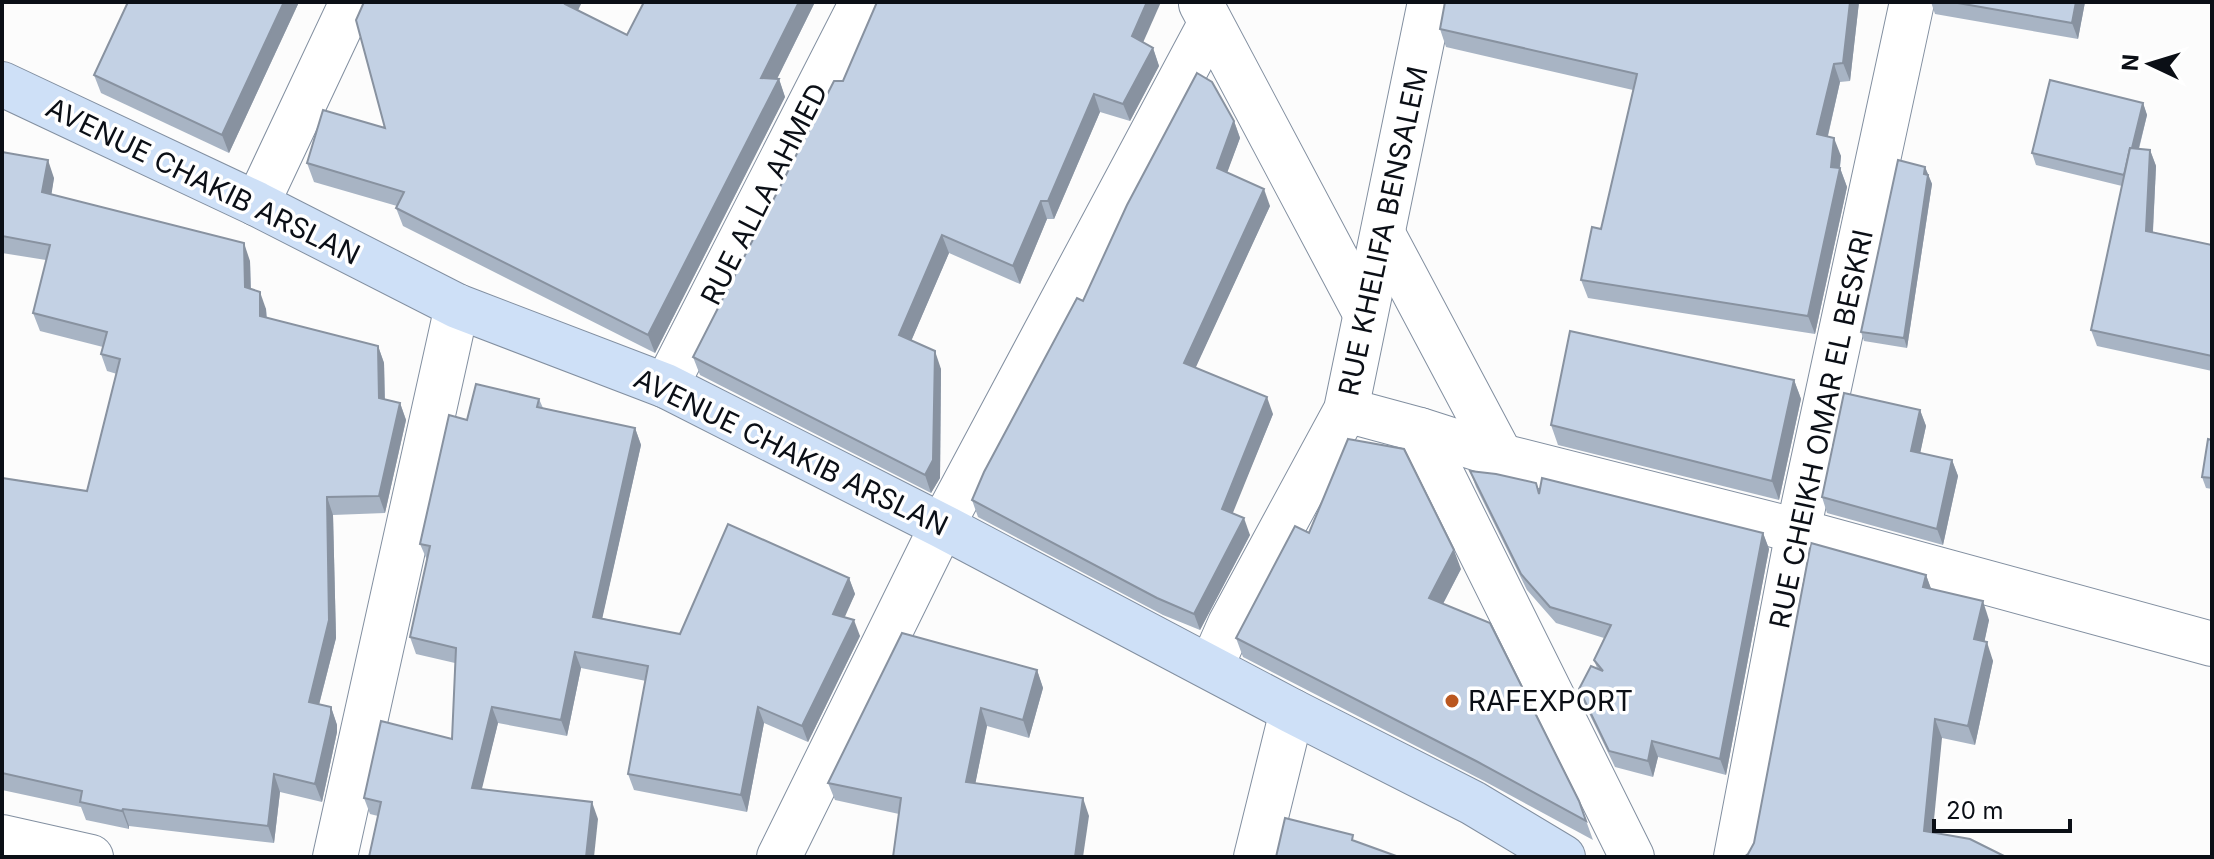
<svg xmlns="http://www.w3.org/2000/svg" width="2214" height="859" viewBox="0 0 2214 859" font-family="Inter,sans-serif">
	<rect width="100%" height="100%" fill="#fcfcfc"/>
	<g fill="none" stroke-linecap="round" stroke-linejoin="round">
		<!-- street casing -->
		<g stroke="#828fa0" stroke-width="46">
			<g id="street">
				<path d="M 1201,4 L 1365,313"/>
				<path d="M 257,204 L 352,2"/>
				<path d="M 1383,234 L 1501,456"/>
				<path d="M 666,386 L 862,2"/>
				<path d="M 1346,410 L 1420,430 L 1501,456 L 1798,531 L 2212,644"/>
				<path d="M 1420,430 L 1632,857"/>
				<path d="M 1211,667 L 1230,624 L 1346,410 L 1430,2"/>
				<path d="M 2,837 L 91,857"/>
				<path d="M 335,857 L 457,306"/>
				<path d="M 779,857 L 942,526 L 1210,24"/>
				<path d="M 1256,857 L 1292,711"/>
				<path d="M 1736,857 L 1798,531 L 1912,2"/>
			</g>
		</g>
		<!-- secondary casing -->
		<g stroke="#828fa0" stroke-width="46">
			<path id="secondary" d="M 2,84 L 257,204 L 457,306 L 666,386 L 942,526 L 1292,711 L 1473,803 L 1563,857"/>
		</g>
		<!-- street -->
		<use href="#street" stroke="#fff" stroke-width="44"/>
		<!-- secondary -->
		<use href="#secondary" stroke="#cee0f7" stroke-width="44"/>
	</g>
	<!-- wall -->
	<g fill="#a8b4c4">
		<path d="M 128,2 L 299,2 L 229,153 L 101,93 L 94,75 Z"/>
		<path d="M 644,2 L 815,2 L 777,79 L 779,79 L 785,97 L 655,353 L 403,226 L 396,208 L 397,206 L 314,182 L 307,163 L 385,128 L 578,10 L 627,35 Z"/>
		<path d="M 1445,2 L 1859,2 L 1850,81 L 1840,82 L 1828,136 L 1841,156 L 1840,168 L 1847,187 L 1815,334 L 1588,298 L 1581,280 L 1601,229 L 1633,90 L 1446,47 L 1440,29 Z"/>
		<path d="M 1931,2 L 2085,2 L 2078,39 L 1935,14 Z"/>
		<path d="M 1143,43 L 1153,48 L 1159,66 L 1130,121 L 1100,112 L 1054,219 L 1047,219 L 1020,284 L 949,253 L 911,341 L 941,369 L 940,478 L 931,493 L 700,375 L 693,357 L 843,81 Z"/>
		<path d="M 2143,103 L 2147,115 L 2139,149 L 2150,150 L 2156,166 L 2153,232 L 2212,245 L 2212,371 L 2097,346 L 2091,330 L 2122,186 L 2036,165 L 2032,153 Z"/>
		<path d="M 1234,121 L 1240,138 L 1227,172 L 1270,206 L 1195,368 L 1273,414 L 1232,513 L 1250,535 L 1200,630 L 1163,615 L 978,517 L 972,500 L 1083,301 Z"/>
		<path d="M 2,152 L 54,178 L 51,194 L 250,261 L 251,289 L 266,309 L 267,318 L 378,346 L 384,363 L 385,399 L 400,403 L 406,420 L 385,513 L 333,515 L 336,638 L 319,705 L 331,707 L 337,725 L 337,732 L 322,802 L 280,792 L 274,843 L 129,826 L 129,829 L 86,820 L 81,807 L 2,790 L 2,478 L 87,491 L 117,374 L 107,371 L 101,354 L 103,347 L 40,331 L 33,313 L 46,260 L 2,253 Z"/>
		<path d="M 1925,167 L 1932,184 L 1907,348 L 1864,341 L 1861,332 Z"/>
		<path d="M 1794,380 L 1801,399 L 1779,500 L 1558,445 L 1551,425 Z"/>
		<path d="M 539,399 L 543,408 L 635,428 L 641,445 L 602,618 L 680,634 L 849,578 L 855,594 L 844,617 L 860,636 L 808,742 L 764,723 L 747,812 L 634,790 L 628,774 L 646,681 L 581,668 L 567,736 L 498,723 L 481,790 L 598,819 L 378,816 L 370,814 L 364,798 L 452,739 L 455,663 L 416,654 L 410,637 L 427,560 L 420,544 L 467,420 Z"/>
		<path d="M 1920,410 L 1926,426 L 1920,453 L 1952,460 L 1958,476 L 1943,545 L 1827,513 L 1822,497 Z"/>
		<path d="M 2212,440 L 2212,489 L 2206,488 L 2202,477 Z"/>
		<path d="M 1470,471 L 1539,493 L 1763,533 L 1769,549 L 1726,775 L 1658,757 L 1653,777 L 1615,767 L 1585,705 L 1579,689 L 1597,668 L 1594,660 L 1604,638 L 1556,623 L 1527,590 L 1476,487 Z"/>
		<path d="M 1461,569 L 1443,604 L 1579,801 L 1593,840 L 1484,781 L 1243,657 L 1236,638 Z"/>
		<path d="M 1926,575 L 1931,589 L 1989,620 L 1984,642 L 1993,661 L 1975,745 L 1942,738 L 1748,854 L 1754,843 Z"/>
		<path d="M 1037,670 L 1043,688 L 1029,738 L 987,726 L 975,784 L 1089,816 L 899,814 L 835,800 L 828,783 Z"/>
	</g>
	<!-- shaded-wall -->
	<g fill="#8892a0">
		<path d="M 284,2 L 299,2 L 229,153 L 222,135 Z"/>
		<path d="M 566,2 L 582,2 L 572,23 L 565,4 Z"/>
		<path d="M 799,2 L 815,2 L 768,97 L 761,78 Z"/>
		<path d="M 1147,2 L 1161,2 L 1138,54 L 1132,36 Z"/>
		<path d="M 1850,2 L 1859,2 L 1850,81 L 1843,63 Z"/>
		<path d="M 2076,2 L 2085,2 L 2078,39 L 2072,23 Z"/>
		<path d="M 1153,48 L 1159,66 L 1130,121 L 1123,104 Z"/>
		<path d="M 1834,64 L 1840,82 L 1824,152 L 1817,134 Z"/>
		<path d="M 779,79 L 785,97 L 655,353 L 648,335 Z"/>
		<path d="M 1094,94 L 1100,112 L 1054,219 L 1048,201 Z"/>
		<path d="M 2143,103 L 2147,115 L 2129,187 L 2125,176 Z"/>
		<path d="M 1234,121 L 1240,138 L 1223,184 L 1217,168 Z"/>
		<path d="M 1834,138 L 1841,156 L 1839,174 L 1840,168 L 1847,187 L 1815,334 L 1808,316 Z"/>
		<path d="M 2150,150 L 2156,166 L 2152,247 L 2146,231 Z"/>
		<path d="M 48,160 L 54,178 L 49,210 L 42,192 Z"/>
		<path d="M 1925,167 L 1932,184 L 1907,348 L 1904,338 Z"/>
		<path d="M 1264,189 L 1270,206 L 1190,380 L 1184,363 Z"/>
		<path d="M 1041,201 L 1047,219 L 1020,284 L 1013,266 Z"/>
		<path d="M 942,235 L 949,253 L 906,353 L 899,335 Z"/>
		<path d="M 244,243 L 250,261 L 251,305 L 245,287 Z"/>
		<path d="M 260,292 L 266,309 L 267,334 L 260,316 Z"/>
		<path d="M 378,346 L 384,363 L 385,415 L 379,398 Z"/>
		<path d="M 935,351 L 941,369 L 940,478 L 931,493 L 925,475 Z"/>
		<path d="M 1794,380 L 1801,399 L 1779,500 L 1772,481 Z"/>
		<path d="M 1267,397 L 1273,414 L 1228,525 L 1222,509 Z"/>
		<path d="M 400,403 L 406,420 L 385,513 L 379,496 Z"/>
		<path d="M 1920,410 L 1926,426 L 1917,468 L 1911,451 Z"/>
		<path d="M 635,428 L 641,445 L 599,633 L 593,617 Z"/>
		<path d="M 1952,460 L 1958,476 L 1943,545 L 1937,529 Z"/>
		<path d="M 327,497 L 333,515 L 336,638 L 315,720 L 309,702 Z"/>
		<path d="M 1244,518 L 1250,535 L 1200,630 L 1194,614 Z"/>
		<path d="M 1763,533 L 1769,549 L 1726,775 L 1720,759 Z"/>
		<path d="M 1454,550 L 1461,569 L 1436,617 L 1429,598 Z"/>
		<path d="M 1926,575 L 1933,594 L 1923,587 Z"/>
		<path d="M 849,578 L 855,594 L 839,630 L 833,614 Z"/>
		<path d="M 1983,601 L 1989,620 L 1981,658 L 1974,639 Z"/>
		<path d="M 854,620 L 860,636 L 808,742 L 802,726 Z"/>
		<path d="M 1987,642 L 1993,661 L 1975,745 L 1968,726 Z"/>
		<path d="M 575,652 L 581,668 L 567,736 L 561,720 Z"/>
		<path d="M 1037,670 L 1043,688 L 1029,738 L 1023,720 Z"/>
		<path d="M 331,707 L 337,725 L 337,732 L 322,802 L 315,784 Z"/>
		<path d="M 492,707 L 498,723 L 478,805 L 472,788 Z"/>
		<path d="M 758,707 L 764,723 L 747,812 L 741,795 Z"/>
		<path d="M 981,708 L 987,726 L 972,800 L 966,782 Z"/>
		<path d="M 1935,719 L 1942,738 L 1931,850 L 1924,831 Z"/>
		<path d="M 1652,741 L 1658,757 L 1653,777 L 1648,761 Z"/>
		<path d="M 274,774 L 280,792 L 274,843 L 268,826 Z"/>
		<path d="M 1083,798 L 1089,816 L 1083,857 L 1075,857 Z"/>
		<path d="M 592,802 L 598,819 L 594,857 L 586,857 Z"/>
		<path d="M 123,809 L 129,826 L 129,829 L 122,811 Z"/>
	</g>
	<!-- building -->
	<g fill="#c3d1e4" stroke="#8892a0" stroke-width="2">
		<path d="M 128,2 L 284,2 L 222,135 L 94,75 Z"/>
		<path d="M 364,2 L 566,2 L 565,4 L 627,35 L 644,2 L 799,2 L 761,78 L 779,79 L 648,335 L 396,208 L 404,192 L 307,163 L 323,110 L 385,128 L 356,20 Z"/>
		<path d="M 877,2 L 1147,2 L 1132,36 L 1153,48 L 1123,104 L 1094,94 L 1048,201 L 1041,201 L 1013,266 L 942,235 L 899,335 L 935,351 L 933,460 L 925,475 L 693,357 L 834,81 L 843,81 Z"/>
		<path d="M 1445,2 L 1850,2 L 1843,63 L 1834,64 L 1817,134 L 1834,138 L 1831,167 L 1840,168 L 1808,316 L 1581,280 L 1592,227 L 1601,229 L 1637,74 L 1440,29 Z"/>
		<path d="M 1952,2 L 2076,2 L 2072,23 Z"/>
		<path d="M 1197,73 L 1212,82 L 1234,121 L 1217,168 L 1264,189 L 1184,363 L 1267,397 L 1222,509 L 1244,518 L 1194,614 L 1157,598 L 972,500 L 984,472 L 1077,298 L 1083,301 L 1127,205 Z"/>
		<path d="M 2050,80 L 2143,103 L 2132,148 L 2130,148 L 2124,175 L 2032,153 Z"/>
		<path d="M 2130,148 L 2150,150 L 2146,231 L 2212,245 L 2212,356 L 2091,330 Z"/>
		<path d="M 2,152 L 48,160 L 42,192 L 244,243 L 245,287 L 260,292 L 260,316 L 378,346 L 379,398 L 400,403 L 379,496 L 327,497 L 329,620 L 309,702 L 331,707 L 331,714 L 315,784 L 274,774 L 268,826 L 123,809 L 122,811 L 80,802 L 82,791 L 2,773 L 2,478 L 87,491 L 120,359 L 101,354 L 107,332 L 33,313 L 50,245 L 2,236 Z"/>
		<path d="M 1898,160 L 1925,167 L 1924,174 L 1928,175 L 1904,338 L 1861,332 Z"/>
		<path d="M 1570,331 L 1794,380 L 1772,481 L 1551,425 Z"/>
		<path d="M 476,384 L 539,399 L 537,407 L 635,428 L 593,617 L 680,634 L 728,524 L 849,578 L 833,614 L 854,620 L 802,726 L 758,707 L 741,795 L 628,774 L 648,666 L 575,652 L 561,720 L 492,707 L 472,788 L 592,802 L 586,857 L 369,857 L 381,802 L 364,798 L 381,721 L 452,739 L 456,648 L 410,637 L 430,546 L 420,544 L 449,415 L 467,420 Z"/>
		<path d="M 1844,393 L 1920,410 L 1911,451 L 1952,460 L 1937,529 L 1822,497 Z"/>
		<path d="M 1348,439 L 1404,449 L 1454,550 L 1429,598 L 1490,623 L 1579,801 L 1586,821 L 1478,762 L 1236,638 L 1295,526 L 1309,533 Z"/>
		<path d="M 2208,439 L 2212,440 L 2212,478 L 2202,477 Z"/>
		<path d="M 1470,471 L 1496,474 L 1536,483 L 1539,494 L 1542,478 L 1763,533 L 1720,759 L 1652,741 L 1648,761 L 1609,751 L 1579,689 L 1591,666 L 1603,671 L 1594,660 L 1611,625 L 1550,607 L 1521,574 Z"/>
		<path d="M 1811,543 L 1926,575 L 1923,587 L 1983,601 L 1974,639 L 1987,642 L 1968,726 L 1935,719 L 1924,831 L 1970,839 L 2006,857 L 1744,857 L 1748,854 L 1754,843 Z"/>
		<path d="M 902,633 L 1037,670 L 1023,720 L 981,708 L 966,782 L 1083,798 L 1075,857 L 893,857 L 901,798 L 828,783 Z"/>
		<path d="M 1285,818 L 1353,835 L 1352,840 L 1399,857 L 1276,857 Z"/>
	</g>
	<!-- markers -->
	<circle fill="#ba571f" stroke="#fff" stroke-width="3" cx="1452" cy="701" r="8"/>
	<g text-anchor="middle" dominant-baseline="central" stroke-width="7" stroke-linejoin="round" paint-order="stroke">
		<!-- street labels -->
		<g font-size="28" fill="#0b0f16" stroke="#fff">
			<text transform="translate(203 181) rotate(26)">AVENUE CHAKIB ARSLAN</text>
			<text transform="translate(764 194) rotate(-63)">RUE ALLA AHMED</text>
			<text transform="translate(1383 231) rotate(-78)">RUE KHELIFA BENSALEM</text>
			<text transform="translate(1821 429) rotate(-78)">RUE CHEIKH OMAR EL BESKRI</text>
			<text transform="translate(791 452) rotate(26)">AVENUE CHAKIB ARSLAN</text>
		</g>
		<!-- poi labels -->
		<g font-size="28" fill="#0b0f16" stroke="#fff" text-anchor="start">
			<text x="1468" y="701">RAFEXPORT</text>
		</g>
	</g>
	<!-- border -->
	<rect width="2214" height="859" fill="none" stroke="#0b0f16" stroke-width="8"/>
	<!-- north arrow -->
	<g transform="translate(2150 64) rotate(274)" stroke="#ffffff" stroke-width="6" paint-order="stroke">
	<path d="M0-6L14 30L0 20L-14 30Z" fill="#0b0f16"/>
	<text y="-12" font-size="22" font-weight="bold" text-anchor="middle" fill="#0b0f16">N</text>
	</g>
	<!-- scale -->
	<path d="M1934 819v12h136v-12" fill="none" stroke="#0b0f16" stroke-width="4"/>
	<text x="1946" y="819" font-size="24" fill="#0b0f16" stroke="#ffffff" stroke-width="6" paint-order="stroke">20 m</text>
</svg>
